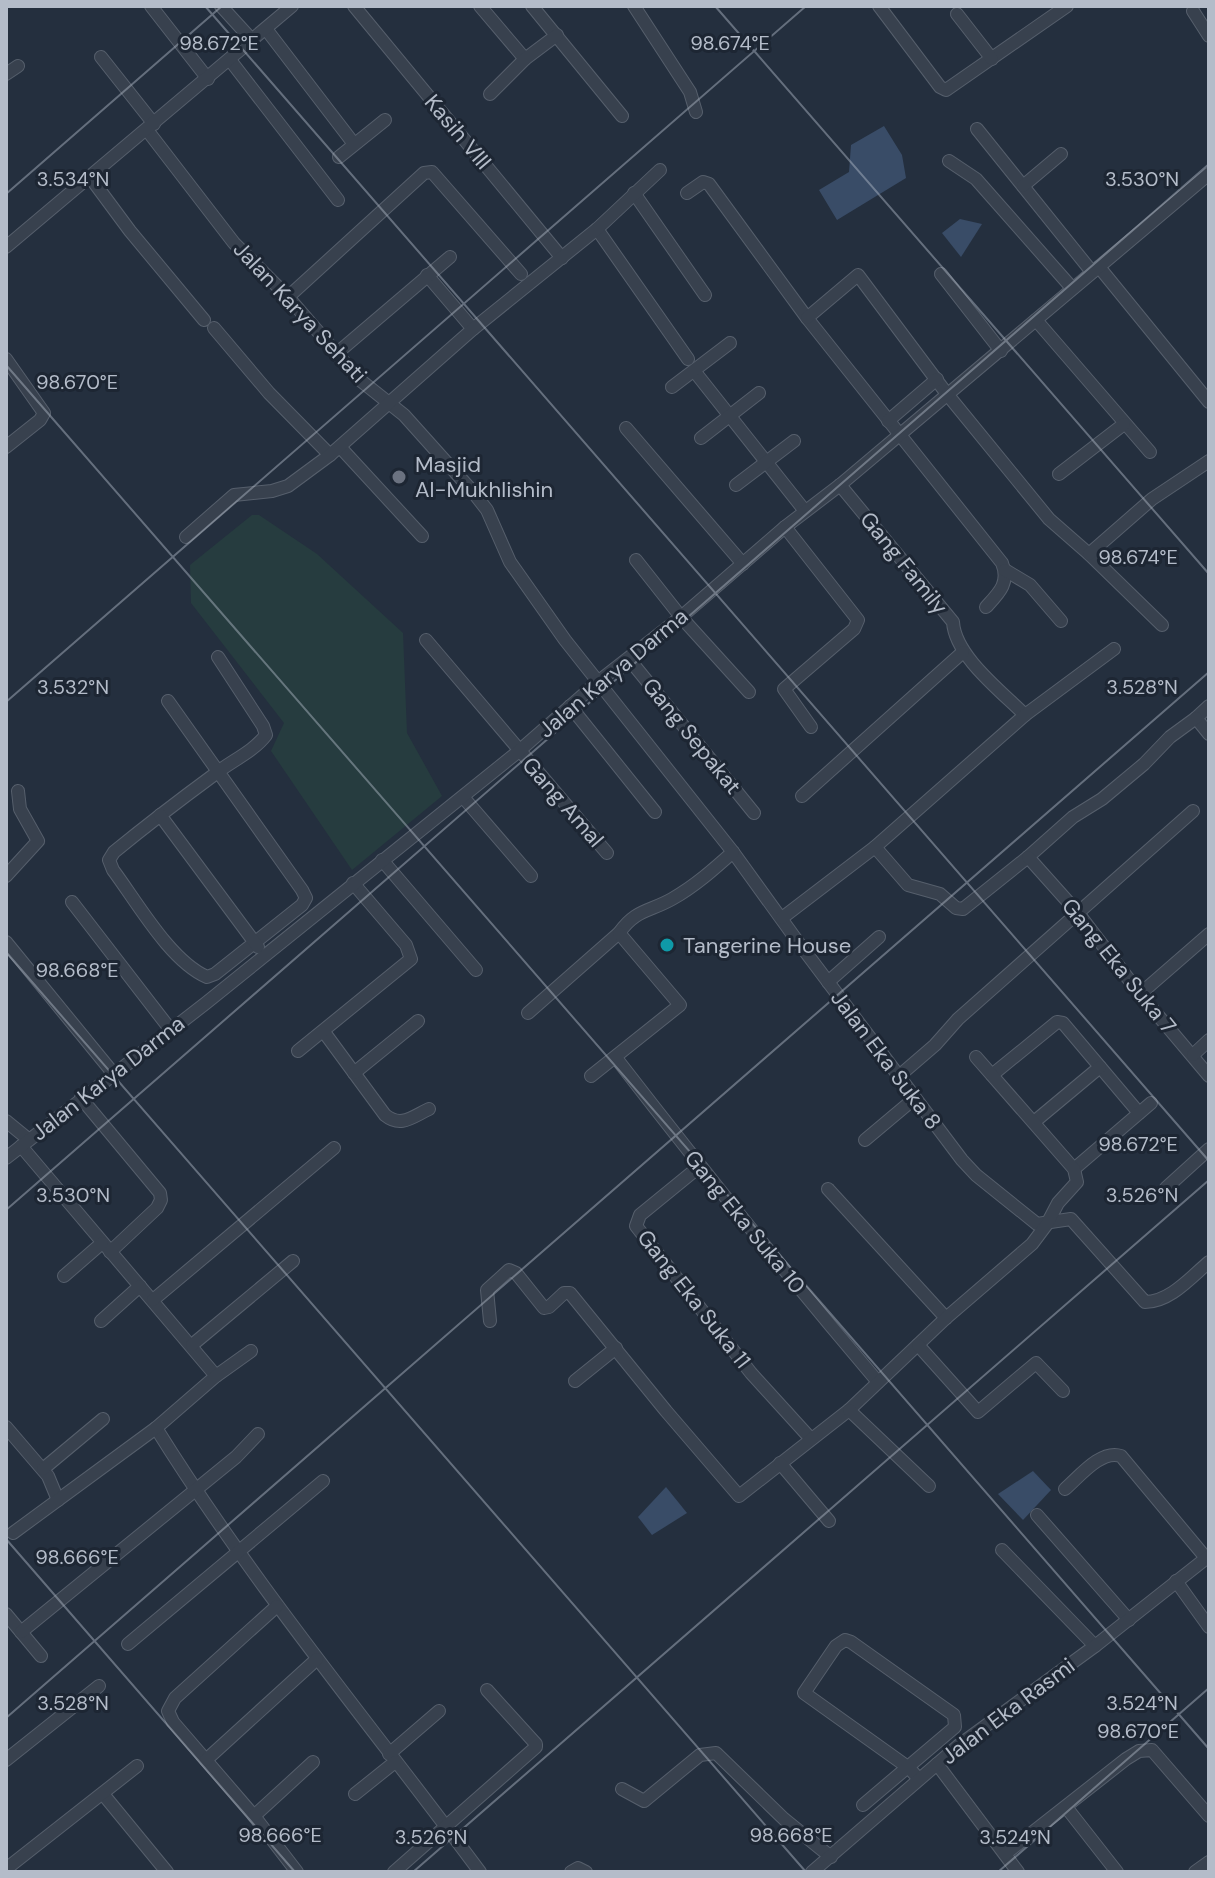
<svg xmlns="http://www.w3.org/2000/svg" width="1215" height="1878" viewBox="0 0 1215 1878" font-family="'DM Sans',sans-serif">
	<rect width="100%" height="100%" fill="#242f3e"/>
	<!-- green -->
	<path fill="#263c3f" d="M 252,515 L 259,515 L 317,554 L 403,633 L 407,733 L 442,796 L 352,870 L 271,751 L 284,723 L 191,603 L 190,565 Z"/>
	<!-- water -->
	<g fill="#394c67">
		<path d="M 884,126 L 902,155 L 906,178 L 837,220 L 819,190 L 849,172 L 851,145 Z"/>
		<path d="M 960,219 L 982,224 L 961,257 L 942,233 Z"/>
		<path d="M 1033,1471 L 1051,1490 L 1023,1520 L 998,1494 Z"/>
		<path d="M 666,1487 L 687,1513 L 652,1535 L 638,1517 Z"/>
	</g>
	<g fill="none" stroke-linecap="round" stroke-linejoin="round">
		<!-- street casing -->
		<g stroke="#565f6c" stroke-width="14">
			<g id="street">
				<path d="M 151,6 L 208,79"/>
				<path d="M 221,6 L 252,40"/>
				<path d="M 354,6 L 562,258"/>
				<path d="M 480,6 L 525,59"/>
				<path d="M 532,6 L 622,116"/>
				<path d="M 634,6 L 690,92 L 696,112"/>
				<path d="M 879,6 L 940,87 L 946,90 L 1067,6"/>
				<path d="M 1193,11 L 1209,36"/>
				<path d="M 957,14 L 992,59"/>
				<path d="M 266,29 L 354,144"/>
				<path d="M 101,57 L 154,124"/>
				<path d="M 230,60 L 338,200"/>
				<path d="M 6,74 L 18,66"/>
				<path d="M 490,94 L 525,59 L 557,35"/>
				<path d="M 977,129 L 1092,272"/>
				<path d="M 147,130 L 234,243 L 288,297 L 360,380 L 404,415 L 473,492 L 487,510 L 510,562 L 565,640 L 733,852 L 798,942 L 962,1160 L 976,1175 L 1037,1224 L 1071,1219 L 1145,1302 C 1170,1302 1191,1277 1209,1262"/>
				<path d="M 339,157 L 385,120"/>
				<path d="M 949,161 L 976,179 L 1072,288"/>
				<path d="M 90,177 L 130,231 L 204,320"/>
				<path d="M 1023,186 L 1061,154"/>
				<path d="M 634,193 L 705,295"/>
				<path d="M 687,193 L 703,182 L 709,184 L 807,318 L 1002,563 C 1010,583 999,593 986,607"/>
				<path d="M 597,229 L 688,359"/>
				<path d="M 6,247 L 292,6"/>
				<path d="M 1099,267 L 1209,402"/>
				<path d="M 941,274 L 1001,351"/>
				<path d="M 427,275 L 473,329"/>
				<path d="M 288,297 L 424,173 L 432,172 L 521,274"/>
				<path d="M 807,318 L 858,275 L 947,394 L 1049,519 L 1089,554 L 1162,625"/>
				<path d="M 1036,320 L 1150,452"/>
				<path d="M 214,328 L 269,393 L 330,455"/>
				<path d="M 336,354 L 450,257"/>
				<path d="M 6,359 L 44,413 L 40,420 L 6,447"/>
				<path d="M 695,372 L 805,511"/>
				<path d="M 672,387 L 730,343"/>
				<path d="M 888,421 L 937,379"/>
				<path d="M 626,428 L 743,564"/>
				<path d="M 701,438 L 759,393"/>
				<path d="M 340,447 L 422,536"/>
				<path d="M 1059,474 L 1124,424"/>
				<path d="M 736,485 L 794,441"/>
				<path d="M 840,485 L 953,622 C 955,656 1001,691 1025,715"/>
				<path d="M 785,527 L 858,620 L 854,629 L 784,689 L 811,727"/>
				<path d="M 186,537 L 234,495 L 272,491 L 288,486 L 330,455 L 473,329 L 597,229 L 660,170"/>
				<path d="M 1089,554 L 1152,499 L 1209,461"/>
				<path d="M 636,560 L 681,617 L 749,692"/>
				<path d="M 1005,570 L 1030,585 L 1061,621"/>
				<path d="M 426,640 L 607,853"/>
				<path d="M 629,659 L 754,813"/>
				<path d="M 168,701 L 302,890 L 306,898 L 302,905 L 215,974 L 207,977 C 170,961 137,902 113,870 L 109,860 L 114,852 C 147,825 181,799 215,774 C 231,761 253,752 266,735 L 263,726 L 218,657"/>
				<path d="M 570,706 L 655,812"/>
				<path d="M 1209,706 L 1196,718 L 1209,734"/>
				<path d="M 802,796 L 963,652"/>
				<path d="M 463,797 L 531,876"/>
				<path d="M 160,815 L 258,947"/>
				<path d="M 875,847 L 908,885 L 940,894 L 956,908 L 963,909 L 1028,857 L 1073,817 L 1102,799 L 1144,764 L 1170,737 L 1196,718"/>
				<path d="M 1028,857 L 1078,913 L 1140,994 L 1209,1076"/>
				<path d="M 382,860 L 476,970"/>
				<path d="M 6,876 L 38,841 L 20,809 L 18,791"/>
				<path d="M 72,902 L 170,1029"/>
				<path d="M 782,918 L 875,847 L 1025,715 L 1114,649"/>
				<path d="M 6,942 L 113,1073"/>
				<path d="M 828,982 L 879,937"/>
				<path d="M 1140,994 L 1209,934"/>
				<path d="M 528,1013 L 619,933 C 636,909 649,912 672,899 C 695,886 714,869 733,852"/>
				<path d="M 324,1032 L 385,1115 C 401,1128 412,1117 429,1109"/>
				<path d="M 298,1051 L 411,959 L 406,945 L 353,883"/>
				<path d="M 1193,1055 L 1209,1040"/>
				<path d="M 616,1058 C 701,1168 788,1276 878,1382"/>
				<path d="M 354,1073 L 418,1021"/>
				<path d="M 992,1075 L 1057,1022 L 1063,1023 L 1139,1113"/>
				<path d="M 591,1076 L 680,1005 L 619,933"/>
				<path d="M 899,1076 L 935,1045 L 958,1019 L 1193,811"/>
				<path d="M 81,1098 L 160,1193 L 161,1200 L 157,1208 L 110,1252"/>
				<path d="M 6,1121 L 28,1139"/>
				<path d="M 1034,1122 L 1100,1067"/>
				<path d="M 865,1140 L 915,1098"/>
				<path d="M 21,1146 L 216,1376"/>
				<path d="M 6,1158 L 206,1003 L 519,751 L 599,681 L 681,617 L 785,527 L 840,485 L 1209,174"/>
				<path d="M 700,1166 L 640,1215 L 636,1226 L 751,1373 L 811,1439"/>
				<path d="M 1074,1169 L 1151,1103"/>
				<path d="M 1166,1188 L 1209,1149"/>
				<path d="M 828,1189 L 946,1318"/>
				<path d="M 64,1276 L 102,1243"/>
				<path d="M 153,1300 L 334,1148"/>
				<path d="M 101,1321 L 140,1286"/>
				<path d="M 490,1321 L 487,1290 L 509,1270 L 516,1273 L 544,1308 L 549,1307 L 564,1293 L 570,1293 L 666,1411 L 739,1496 L 849,1410 L 946,1318 L 1032,1244 L 1047,1224 L 1058,1203 L 1077,1182 L 1074,1169 L 976,1057"/>
				<path d="M 192,1345 L 293,1261"/>
				<path d="M 918,1345 L 978,1412 L 1036,1363 L 1063,1391"/>
				<path d="M 575,1381 L 616,1348"/>
				<path d="M 849,1410 L 929,1486"/>
				<path d="M 6,1427 L 48,1476 L 58,1500"/>
				<path d="M 156,1428 C 253,1584 371,1725 480,1872"/>
				<path d="M 780,1463 L 829,1521"/>
				<path d="M 43,1469 L 103,1419"/>
				<path d="M 1065,1489 C 1079,1477 1101,1449 1121,1456 L 1206,1558"/>
				<path d="M 1037,1515 L 1129,1620"/>
				<path d="M 13,1533 L 156,1428 L 216,1376 L 251,1351"/>
				<path d="M 1002,1550 L 1095,1646"/>
				<path d="M 1176,1581 L 1209,1627"/>
				<path d="M 277,1606 L 175,1698 L 168,1711 L 173,1722 L 254,1816 L 297,1872"/>
				<path d="M 6,1614 L 41,1656"/>
				<path d="M 21,1632 L 236,1457 L 258,1434"/>
				<path d="M 128,1644 L 323,1481"/>
				<path d="M 389,1754 L 439,1711"/>
				<path d="M 6,1760 L 99,1686"/>
				<path d="M 206,1760 L 317,1659"/>
				<path d="M 937,1764 L 1018,1872"/>
				<path d="M 622,1789 L 644,1801 L 700,1755 L 716,1753 L 784,1819 L 831,1857"/>
				<path d="M 103,1794 L 167,1872"/>
				<path d="M 355,1794 L 395,1762"/>
				<path d="M 863,1805 L 955,1727 L 954,1715 L 851,1642 L 845,1640 L 836,1646 L 804,1693 L 909,1768 L 919,1779"/>
				<path d="M 1066,1807 L 1117,1872"/>
				<path d="M 254,1816 L 313,1762"/>
				<path d="M 1005,1854 L 1126,1759 L 1139,1751 L 1152,1750 L 1209,1816"/>
				<path d="M 6,1869 L 137,1766"/>
				<path d="M 394,1872 L 536,1747 L 536,1744 L 487,1690"/>
				<path d="M 571,1872 L 578,1868 L 586,1872"/>
				<path d="M 812,1872 L 958,1746 L 1095,1646 L 1209,1556"/>
				<path d="M 1195,1872 L 1209,1862"/>
			</g>
		</g>
		<!-- street -->
		<use href="#street" stroke="#38414e" stroke-width="12"/>
	</g>
	<!-- ticks -->
	<path fill="none" stroke="#b4bcc9" stroke-width="2" stroke-opacity="0.45" d="M 205,6 L 1209,1161M 715,6 L 1209,574M 6,194 L 222,6M 6,365 L 1209,1749M 6,702 L 806,6M 6,952 L 806,1872M 6,1210 L 1209,164M 6,1539 L 295,1872M 6,1718 L 1209,672M 413,1872 L 1209,1180M 998,1872 L 1209,1688"/>
	<!-- markers -->
	<circle fill="#6b7280" stroke="#1d2633" stroke-width="3" cx="399" cy="477" r="8"/>
	<circle fill="#0f9aa8" stroke="#1d2633" stroke-width="3" cx="667" cy="945" r="8"/>
	<g text-anchor="middle" dominant-baseline="central" stroke-width="6" stroke-linejoin="round" paint-order="stroke">
		<!-- street labels -->
		<g font-size="22" fill="#b4bcc9" stroke="#1d2633">
			<text transform="translate(458 132) rotate(50)">Kasih VIII</text>
			<text transform="translate(300 312) rotate(47)">Jalan Karya Sehati</text>
			<text transform="translate(904 563) rotate(51)">Gang Family</text>
			<text transform="translate(613 673) rotate(-40)">Jalan Karya Darma</text>
			<text transform="translate(692 736) rotate(51)">Gang Sepakat</text>
			<text transform="translate(563 802) rotate(49)">Gang Amal</text>
			<text transform="translate(1119 966) rotate(51)">Gang Eka Suka 7</text>
			<text transform="translate(886 1060) rotate(53)">Jalan Eka Suka 8</text>
			<text transform="translate(108 1078) rotate(-38)">Jalan Karya Darma</text>
			<text transform="translate(745 1222) rotate(51)">Gang Eka Suka 10</text>
			<text transform="translate(694 1299) rotate(52)">Gang Eka Suka 11</text>
			<text transform="translate(1008 1711) rotate(-37)">Jalan Eka Rasmi</text>
		</g>
		<!-- poi labels -->
		<g font-size="22" fill="#b4bcc9" stroke="#1d2633" text-anchor="start">
			<text x="415" y="464">Masjid<tspan x="415" dy="25">Al-Mukhlishin</tspan></text>
			<text x="683" y="945">Tangerine House</text>
		</g>
	</g>
	<g font-size="20" text-anchor="middle" fill="#b4bcc9" stroke="#1d2633" stroke-width="6" stroke-linejoin="round" paint-order="stroke">
		<text x="219" y="50">98.672°E</text>
		<text x="730" y="50">98.674°E</text>
		<text x="73" y="186">3.534°N</text>
		<text x="1142" y="186">3.530°N</text>
		<text x="77" y="389">98.670°E</text>
		<text x="1138" y="564">98.674°E</text>
		<text x="73" y="694">3.532°N</text>
		<text x="1142" y="694">3.528°N</text>
		<text x="77" y="977">98.668°E</text>
		<text x="1138" y="1151">98.672°E</text>
		<text x="73" y="1202">3.530°N</text>
		<text x="1142" y="1202">3.526°N</text>
		<text x="77" y="1564">98.666°E</text>
		<text x="73" y="1710">3.528°N</text>
		<text x="1142" y="1710">3.524°N</text>
		<text x="1138" y="1738">98.670°E</text>
		<text x="280" y="1842">98.666°E</text>
		<text x="791" y="1842">98.668°E</text>
		<text x="431" y="1844">3.526°N</text>
		<text x="1015" y="1844">3.524°N</text>
	</g>
	<!-- border -->
	<rect width="1215" height="1878" fill="none" stroke="#b4bcc9" stroke-width="16"/>
</svg>
